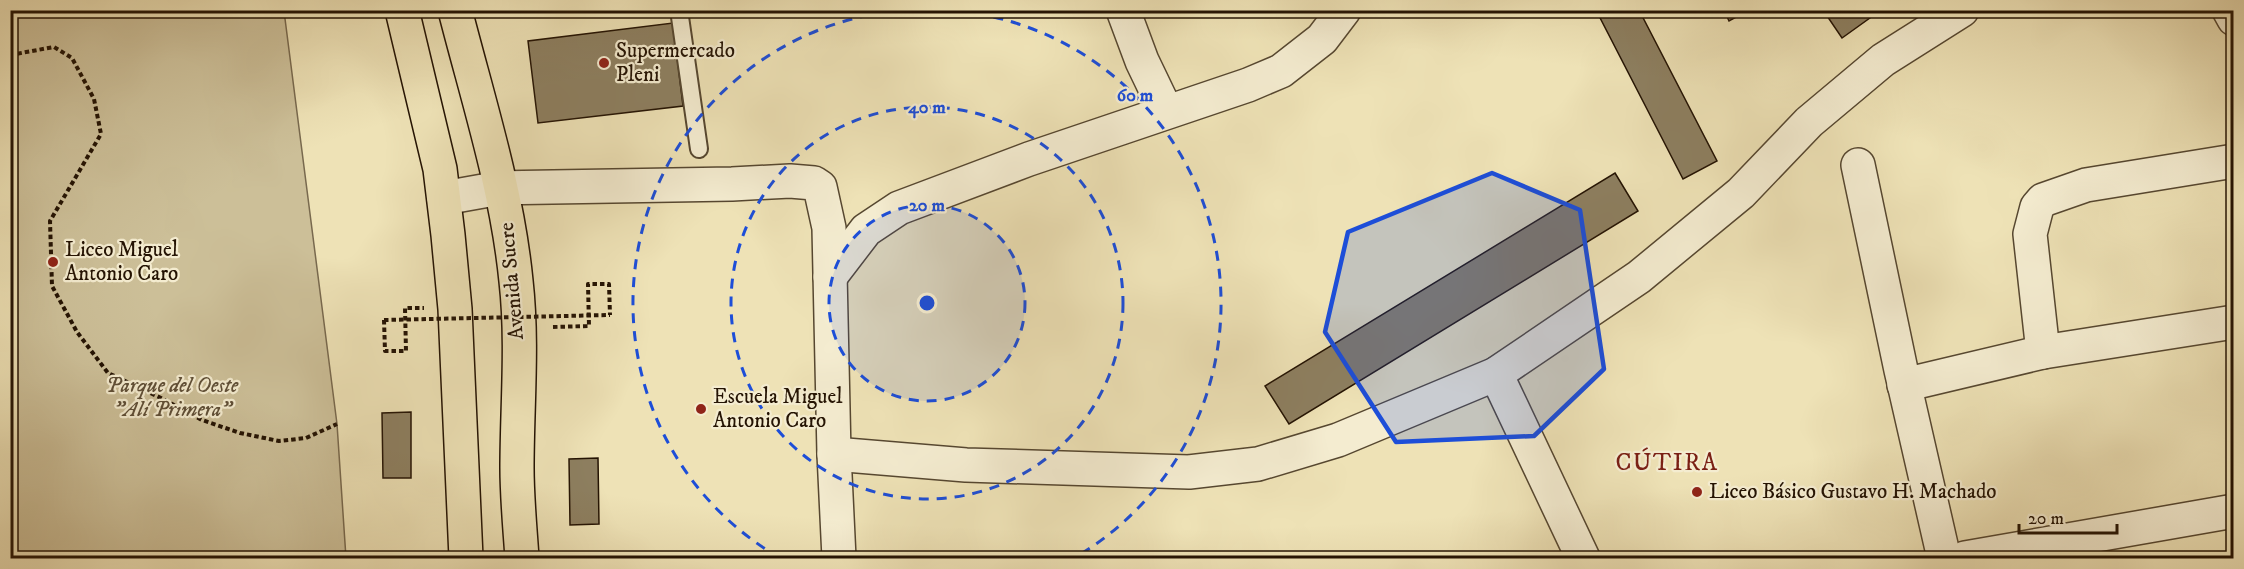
<svg xmlns="http://www.w3.org/2000/svg" width="2244" height="569" viewBox="0 0 2244 569" font-family="'IM FELL DW Pica',serif">
	<rect width="100%" height="100%" fill="#eee2b6"/>
	<filter id="stains"><feTurbulence type="fractalNoise" baseFrequency=".00333" numOctaves="4"/><feColorMatrix values="0 0 0 0 .2 0 0 0 0 .09 0 0 0 0 .02 0 0 0 .5 -.17"/></filter>
	<radialGradient id="worn" r=".72"><stop offset=".6" stop-color="#630" stop-opacity="0"/><stop offset="1" stop-color="#630" stop-opacity=".3"/></radialGradient>
	<!-- green -->
	<path fill="#ccbf98" stroke="#78694e" stroke-width="1.5" d="M 10,11 L 284,11 L 337,424 L 346,558 L 11,558 Z"/>
	<!-- building -->
	<g fill="#8d7f60" stroke="#241303" stroke-width="1.5">
		<path d="M 1596,10 L 1639,10 L 1717,161 L 1683,179 Z"/>
		<path d="M 1724,10 L 1749,10 L 1729,21 Z"/>
		<path d="M 1823,10 L 1881,10 L 1842,38 Z"/>
		<path d="M 673,23 L 683,106 L 538,123 L 528,41 Z"/>
		<path d="M 1615,173 L 1638,211 L 1289,424 L 1265,386 Z"/>
		<path d="M 411,412 L 411,478 L 383,478 L 382,413 Z"/>
		<path d="M 598,458 L 599,524 L 570,525 L 569,459 Z"/>
	</g>
	<g fill="none" stroke-linecap="round" stroke-linejoin="round">
		<!-- service casing -->
		<g stroke="#564730" stroke-width="20">
			<path id="service" d="M 679,10 L 699,149"/>
		</g>
		<!-- minor casing -->
		<g stroke="#564730" stroke-width="36">
			<g id="minor">
				<path d="M 1123,10 L 1142,61 L 1166,111"/>
				<path d="M 2229,10 L 2234,19"/>
				<path d="M 1858,165 L 1901,370 L 1944,558"/>
				<path d="M 444,198 L 500,188 L 732,184 L 790,181 L 814,183 L 820,187 L 829,228 L 834,454 L 839,558"/>
				<path d="M 830,277 L 866,230 L 899,208 L 1029,159 L 1248,85 L 1281,71 L 1322,39 L 1344,10"/>
				<path d="M 2043,352 L 2030,234 L 2037,207 L 2043,200 L 2086,185 L 2234,161"/>
				<path d="M 1496,374 L 1583,558"/>
				<path d="M 1904,385 L 2043,352 L 2234,322"/>
				<path d="M 834,454 L 966,465 L 1189,472 L 1258,464 L 1338,440 L 1496,374 L 1639,277 L 1741,193 L 1809,122 L 1883,60 L 1962,10"/>
				<path d="M 1965,558 L 2234,511"/>
			</g>
		</g>
		<!-- primary casing -->
		<g stroke="#241303" stroke-width="36">
			<g id="primary">
				<path d="M 402,10 L 440,169 L 448,235 L 455,309 L 466,558"/>
				<path d="M 455,10 C 478,100 507,189 516,281 C 523,343 517,406 517,468 C 517,498 520,528 522,558"/>
			</g>
		</g>
		<!-- path -->
		<g stroke="#241303" stroke-width="4" stroke-dasharray="4.5 3" stroke-linecap="butt">
			<path d="M 10,55 L 54,47 L 72,58 L 94,99 L 101,134 L 50,221 L 52,286 L 77,332 L 108,373 L 161,398 L 202,420 L 240,433 L 279,441 L 306,438 L 337,424"/>
			<path d="M 384,320 L 385,351 L 406,351 L 405,308 L 424,308"/>
			<path d="M 553,327 L 589,326 L 588,284 L 609,284 L 610,315"/>
		</g>
		<!-- service -->
		<use href="#service" stroke="#f4ecd0" stroke-width="16"/>
		<!-- minor -->
		<use href="#minor" stroke="#f4ecd0" stroke-width="33"/>
		<!-- primary -->
		<use href="#primary" stroke="#eee2b6" stroke-width="33"/>
		<!-- path-bridge -->
		<path stroke="#241303" stroke-width="4" stroke-dasharray="4.5 3" stroke-linecap="butt" d="M 384,320 L 610,315"/>
	</g>
	<!-- marked area -->
	<path fill="#1d4ed8" fill-opacity="0.2" stroke="#1d4ed8" stroke-width="4.5" stroke-linejoin="round" d="M 1492,173 L 1580,210 L 1604,369 L 1534,436 L 1396,442 L 1325,332 L 1348,232 Z"/>
	<!-- distance rings -->
	<circle cx="927" cy="303" r="98" fill="#1d4ed8" fill-opacity=".12"/>
	<g fill="none" stroke="#1d4ed8" stroke-width="3" stroke-dasharray="10 8">
		<circle cx="927" cy="303" r="98"/>
		<circle cx="927" cy="303" r="196"/>
		<path d="M780 558A294 294 0 0 1 896 11M958 11A294 294 0 0 1 1074 558"/>
	</g>
	<!-- markers -->
	<g fill="#8f2418" stroke="#f4ecd0" stroke-width="2">
		<circle cx="604" cy="63" r="6"/>
		<circle cx="53" cy="262" r="6"/>
		<circle cx="701" cy="409" r="6"/>
		<circle cx="1697" cy="492" r="6"/>
	</g>
	<g text-anchor="middle" dominant-baseline="central" stroke-width="4.5" stroke-linejoin="round" paint-order="stroke">
		<!-- poi labels -->
		<g font-size="21" fill="#241303" stroke="#f4ecd0" text-anchor="start">
			<text x="616" y="51">Supermercado<tspan x="616" dy="24">Pleni</tspan></text>
			<text x="65" y="250">Liceo Miguel<tspan x="65" dy="24">Antonio Caro</tspan></text>
			<text x="713" y="397">Escuela Miguel<tspan x="713" dy="24">Antonio Caro</tspan></text>
			<text x="1709" y="492">Liceo Básico Gustavo H. Machado</text>
		</g>
		<!-- street labels -->
		<g font-size="21" fill="#241303" stroke="#f4ecd0">
			<text transform="translate(512 281) rotate(-95)">Avenida Sucre</text>
		</g>
		<!-- park labels -->
		<g font-size="21" font-style="italic" fill="#5f4f37" stroke="#f4ecd0">
			<text x="172" y="386">Parque del Oeste<tspan x="172" dy="24">"Alí Primera"</tspan></text>
		</g>
		<!-- quarter labels -->
		<g font-size="24" letter-spacing="1.5" fill="#7a1f14" stroke="#f4ecd0">
			<text x="1667" y="463">CÚTIRA</text>
		</g>
	</g>
	<circle cx="927" cy="303" r="9" fill="#1d4ed8" stroke="#f4ecd0" stroke-width="3"/>
	<g font-size="18" text-anchor="middle" font-weight="bold" fill="#1d4ed8" stroke="#f4ecd0" stroke-width="4.5" stroke-linejoin="round" paint-order="stroke">
		<text x="1135" y="101">60 m</text>
		<text x="927" y="113">40 m</text>
		<text x="927" y="211">20 m</text>
	</g>
	<!-- margin -->
	<rect width="2244" height="569" fill="none" stroke="#eee2b6" stroke-width="36"/>
	<rect x="12" y="12" width="2220" height="545" fill="none" stroke="#241303" stroke-width="3"/>
	<rect x="18" y="18" width="2208" height="533" fill="none" stroke="#241303" stroke-width="1.5"/>
	<!-- scale -->
	<path d="M2019 524v9h98v-9" fill="none" stroke="#241303" stroke-width="3"/>
	<text x="2028" y="524" font-size="18" fill="#241303" stroke="#f4ecd0" stroke-width="4.5" paint-order="stroke">20 m</text>
	<rect width="100%" height="100%" filter="url(#stains)"/>
	<rect width="100%" height="100%" fill="url(#worn)"/>
</svg>
